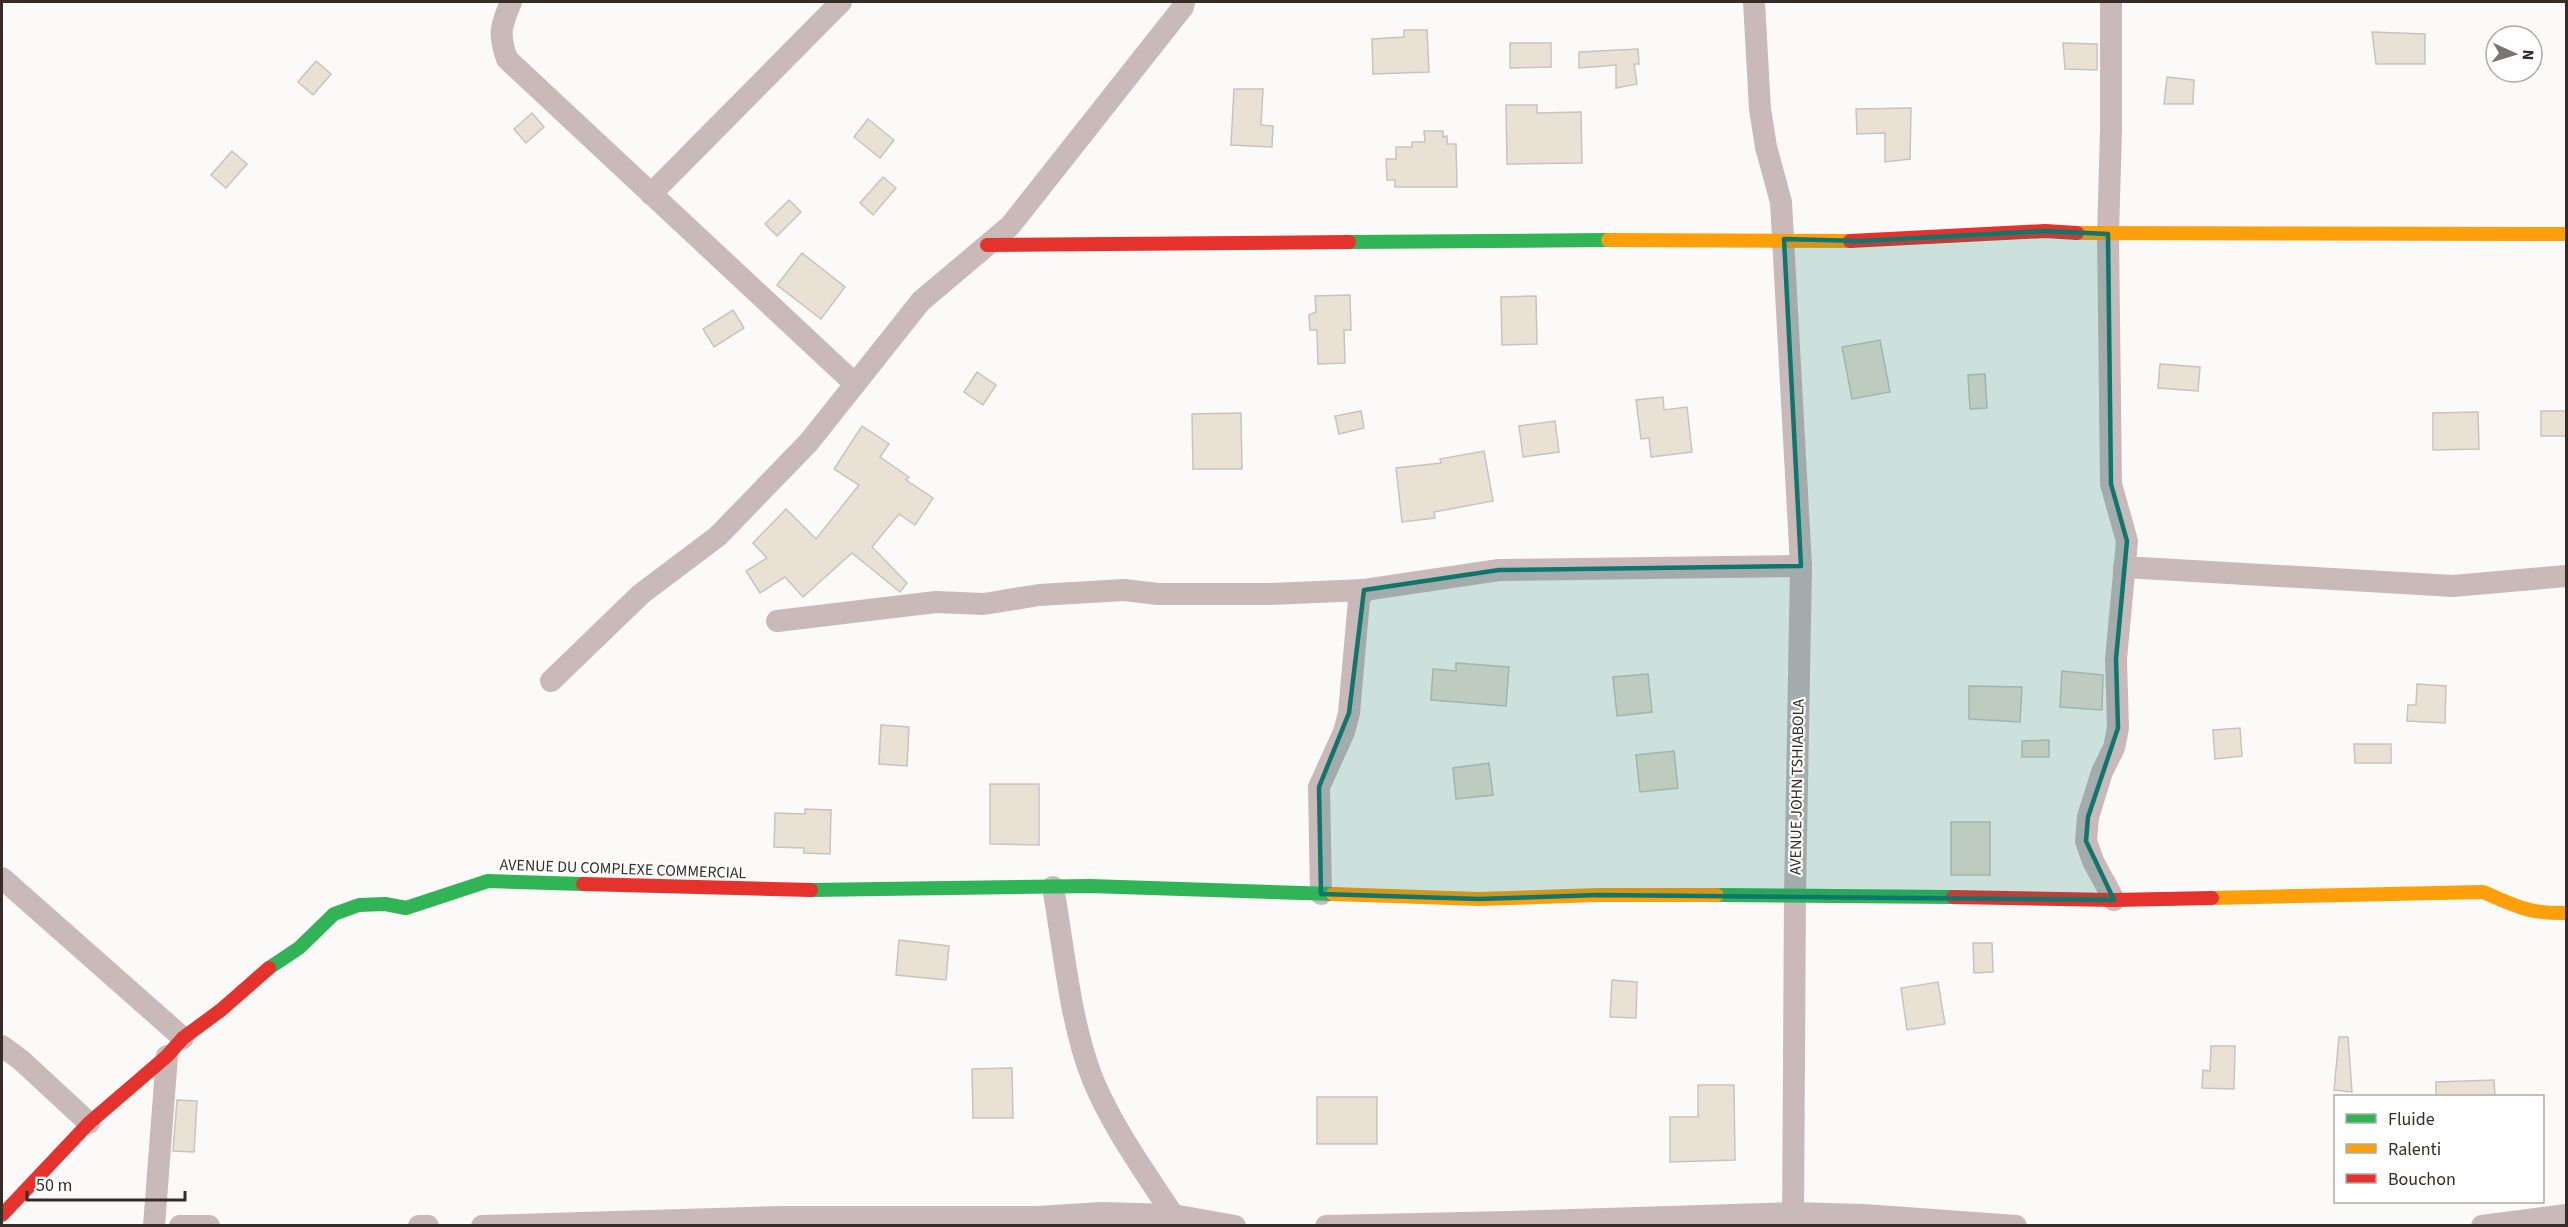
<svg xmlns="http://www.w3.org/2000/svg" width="2568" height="1227" viewBox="0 0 2568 1227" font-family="'Source Sans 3',sans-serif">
	<rect width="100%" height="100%" fill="#fcfaf8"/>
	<!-- building -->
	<g fill="#e9e1d4" stroke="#c7c3be" stroke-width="1.5">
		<path d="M 1404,30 L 1427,30 L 1429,72 L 1373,74 L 1372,39 L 1404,37 Z"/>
		<path d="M 2372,32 L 2425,34 L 2425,64 L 2376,64 Z"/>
		<path d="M 1510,43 L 1551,43 L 1551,67 L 1510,68 Z"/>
		<path d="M 2063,43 L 2097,44 L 2097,70 L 2065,69 Z"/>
		<path d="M 1638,49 L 1639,64 L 1634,64 L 1637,84 L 1616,88 L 1616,65 L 1579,68 L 1579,52 Z"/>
		<path d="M 316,61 L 331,74 L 313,95 L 298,82 Z"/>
		<path d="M 2167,77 L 2194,80 L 2193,104 L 2164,104 Z"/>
		<path d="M 1234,89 L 1263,89 L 1261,125 L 1273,126 L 1272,147 L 1231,145 Z"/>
		<path d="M 1506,105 L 1537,105 L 1537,113 L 1581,112 L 1582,163 L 1507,164 Z"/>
		<path d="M 1911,108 L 1910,159 L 1885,162 L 1885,133 L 1857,134 L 1856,109 Z"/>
		<path d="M 532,113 L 544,127 L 526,143 L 514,129 Z"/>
		<path d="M 868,119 L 894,140 L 880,158 L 854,137 Z"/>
		<path d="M 1424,131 L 1443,131 L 1443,137 L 1447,136 L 1447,144 L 1456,144 L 1457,187 L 1395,187 L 1395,180 L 1387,180 L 1386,159 L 1396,159 L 1396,147 L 1412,147 L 1412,142 L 1425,142 Z"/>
		<path d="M 232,151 L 247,164 L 226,188 L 211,175 Z"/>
		<path d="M 883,177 L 896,188 L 873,215 L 860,203 Z"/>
		<path d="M 789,200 L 801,212 L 777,236 L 765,224 Z"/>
		<path d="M 802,253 L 845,287 L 821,319 L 777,285 Z"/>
		<path d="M 1350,295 L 1351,330 L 1344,330 L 1345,363 L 1318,364 L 1317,330 L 1310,330 L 1309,315 L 1316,312 L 1315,296 Z"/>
		<path d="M 1536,296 L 1537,344 L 1502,345 L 1501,297 Z"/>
		<path d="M 733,310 L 744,328 L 714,347 L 703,329 Z"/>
		<path d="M 1880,340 L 1890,392 L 1852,399 L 1842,347 Z"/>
		<path d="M 2160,364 L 2200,367 L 2198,391 L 2158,388 Z"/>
		<path d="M 977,372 L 996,385 L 983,405 L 964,392 Z"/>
		<path d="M 1985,374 L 1987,408 L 1970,409 L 1968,375 Z"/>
		<path d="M 1663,397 L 1664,410 L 1687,407 L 1692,452 L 1651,457 L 1649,438 L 1641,439 L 1636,400 Z"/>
		<path d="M 1361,411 L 1364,428 L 1339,434 L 1335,416 Z"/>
		<rect x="2541" y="411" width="25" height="25"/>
		<path d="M 2478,412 L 2479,449 L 2433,450 L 2433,413 Z"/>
		<path d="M 1241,413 L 1242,469 L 1193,469 L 1192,414 Z"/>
		<path d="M 1555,421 L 1559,452 L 1523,457 L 1519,426 Z"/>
		<path d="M 862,426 L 889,444 L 880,457 L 909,477 L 906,480 L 933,498 L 915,525 L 899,514 L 872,547 L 907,583 L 900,592 L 852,553 L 803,597 L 785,577 L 760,593 L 746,571 L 767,558 L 753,543 L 786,509 L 816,539 L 859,485 L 834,469 Z"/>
		<path d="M 1484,451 L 1493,501 L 1434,512 L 1435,518 L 1402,522 L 1396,468 L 1441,463 L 1440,459 Z"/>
		<path d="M 1456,663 L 1509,667 L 1506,706 L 1431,700 L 1433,669 L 1456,671 Z"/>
		<path d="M 2062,671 L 2103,675 L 2102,710 L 2060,707 Z"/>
		<path d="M 1648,674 L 1652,712 L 1617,716 L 1613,677 Z"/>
		<path d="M 2417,684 L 2446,686 L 2445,723 L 2407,721 L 2408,705 L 2416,705 Z"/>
		<path d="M 1969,686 L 2022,687 L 2020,722 L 1969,719 Z"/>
		<path d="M 881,725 L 909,727 L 907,766 L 879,764 Z"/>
		<path d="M 2240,728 L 2242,756 L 2215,759 L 2213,730 Z"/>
		<path d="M 2049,740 L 2049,757 L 2022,757 L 2022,741 Z"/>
		<path d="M 2354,744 L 2391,744 L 2391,763 L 2355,763 Z"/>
		<path d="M 1674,751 L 1678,788 L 1640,792 L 1636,755 Z"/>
		<path d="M 1489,763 L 1493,795 L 1456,799 L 1453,768 Z"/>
		<path d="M 990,784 L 1039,784 L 1039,845 L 990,844 Z"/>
		<path d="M 805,809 L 831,810 L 830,854 L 804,853 L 804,848 L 774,847 L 775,813 L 805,814 Z"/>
		<rect x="1951" y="822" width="39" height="53"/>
		<path d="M 899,940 L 949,946 L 946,980 L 896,975 Z"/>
		<path d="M 1973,943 L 1992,943 L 1993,972 L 1974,973 Z"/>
		<path d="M 1612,980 L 1637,982 L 1636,1018 L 1610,1017 Z"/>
		<path d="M 1938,982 L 1945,1024 L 1907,1030 L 1901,988 Z"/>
		<path d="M 2339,1037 L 2348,1037 L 2352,1092 L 2334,1090 Z"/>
		<path d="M 2211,1046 L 2235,1046 L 2234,1089 L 2202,1088 L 2203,1070 L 2210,1071 Z"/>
		<path d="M 1012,1068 L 1013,1118 L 973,1118 L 972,1069 Z"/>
		<path d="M 2494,1080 L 2495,1096 L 2436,1096 L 2436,1082 Z"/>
		<path d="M 1698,1085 L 1734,1085 L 1735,1160 L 1670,1162 L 1670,1117 L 1698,1117 Z"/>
		<rect x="1317" y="1097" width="60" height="47"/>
		<path d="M 177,1100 L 197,1101 L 194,1152 L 173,1151 Z"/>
	</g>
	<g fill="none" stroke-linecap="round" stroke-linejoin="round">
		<!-- street -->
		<g stroke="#c9bab9" stroke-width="22">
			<path d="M 511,2 C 501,25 498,34 507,59 L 855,384"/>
			<path d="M 1754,2 L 1760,109 L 1766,147 L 1781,202 L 1801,566 L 1795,895 L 1793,1226"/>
			<path d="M 2111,2 L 2111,131 L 2108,234 L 2111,484 L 2127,541 L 2116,659 L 2118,728 L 2114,748 L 2102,772 L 2088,817 L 2086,841 L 2093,861 L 2114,900"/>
			<path d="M 651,194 L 841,2"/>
			<path d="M 2124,567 L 2453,586 L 2566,576"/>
			<path d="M 777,621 L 936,602 L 984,604 L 1039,595 L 1124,590 L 1158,594 L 1271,594 L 1364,590"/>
			<path d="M 551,681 L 641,594 L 718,536 L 809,442 L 921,301 L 1010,226 L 1183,7 L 1184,2"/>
			<path d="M 2,878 L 183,1038"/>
			<path d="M 1053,887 C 1064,949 1070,1023 1093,1080 C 1113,1128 1145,1172 1173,1215 L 1174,1225"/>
			<path d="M 1321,894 L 1319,787 L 1344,732 L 1349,713 L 1359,600 L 1364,590 L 1499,570 L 1801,566"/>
			<path d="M 2,1046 L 21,1060 L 89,1123"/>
			<path d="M 154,1226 L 167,1056"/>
			<path d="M 180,1226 L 209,1226"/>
			<path d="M 419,1226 L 428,1226"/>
			<path d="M 482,1226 L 783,1217 L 1037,1217 L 1101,1213 L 1173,1215 L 1235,1226"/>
			<path d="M 1326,1226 L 1508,1222 L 1793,1213 L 1864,1215 L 2016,1226"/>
			<path d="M 2482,1226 L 2566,1215"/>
		</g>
		<!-- fast -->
		<g stroke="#30b455" stroke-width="14">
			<path d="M 1349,242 L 1608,240"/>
			<path d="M 811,890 L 1090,886 L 1333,894"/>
			<path d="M 1717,895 L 1953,897"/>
			<path d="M 269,968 L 299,948 L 334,914 L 359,905 L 385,904 L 406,908 L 488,881 L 583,884"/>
		</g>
		<!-- slow -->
		<g stroke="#ff9f0a" stroke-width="14">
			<path d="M 2077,233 L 2566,234"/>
			<path d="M 1608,240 L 1850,241"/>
			<path d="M 1333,894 L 1479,899 L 1598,895 L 1717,895"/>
			<path d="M 2212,898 L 2483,892 C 2516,906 2529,914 2566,913"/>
		</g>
		<!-- jam -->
		<g stroke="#e5322d" stroke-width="14">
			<path d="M 1850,241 L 2045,231 L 2077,233"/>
			<path d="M 987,245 L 1349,242"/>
			<path d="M 583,884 L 811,890"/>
			<path d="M 1953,897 L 2114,900 L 2212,898"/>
			<path d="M 2,1215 L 89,1123 L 167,1056 L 183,1038 L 221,1010 L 269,968"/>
		</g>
	</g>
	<!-- marked area -->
	<path fill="#0f766e" fill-opacity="0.2" stroke="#0f766e" stroke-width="4.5" stroke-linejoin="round" d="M 2045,231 L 2108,234 L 2111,484 L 2127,541 L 2116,659 L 2118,728 L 2088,817 L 2086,841 L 2114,900 L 1598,895 L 1479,899 L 1321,894 L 1319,787 L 1349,713 L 1364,590 L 1499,570 L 1801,566 L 1784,239 L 1861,241 Z"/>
	<g text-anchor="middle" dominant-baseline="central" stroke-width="4.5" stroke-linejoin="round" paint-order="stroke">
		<!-- street labels -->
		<g font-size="16" fill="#352c27" stroke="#fff">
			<text transform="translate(1797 787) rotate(-89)">AVENUE JOHN TSHIABOLA</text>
			<text transform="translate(623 869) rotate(2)">AVENUE DU COMPLEXE COMMERCIAL</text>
		</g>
	</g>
	<!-- border -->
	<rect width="2568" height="1227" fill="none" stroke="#352c27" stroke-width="6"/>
	<!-- legend -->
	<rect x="2334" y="1095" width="210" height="108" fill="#ffffff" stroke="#aeaba9" stroke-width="1.5"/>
	<rect x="2346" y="1114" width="30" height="9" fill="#30b455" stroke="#aeaba9" stroke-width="1.5"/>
	<text x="2388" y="1125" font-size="18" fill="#352c27">Fluide</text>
	<rect x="2346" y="1144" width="30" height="9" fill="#ff9f0a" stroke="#aeaba9" stroke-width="1.5"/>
	<text x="2388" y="1155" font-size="18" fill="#352c27">Ralenti</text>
	<rect x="2346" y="1174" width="30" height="9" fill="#e5322d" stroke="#aeaba9" stroke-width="1.5"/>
	<text x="2388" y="1185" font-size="18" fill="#352c27">Bouchon</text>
	<!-- north arrow -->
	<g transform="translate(2514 54) rotate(94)"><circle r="28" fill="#ffffff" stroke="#aeaba9" stroke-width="1.5"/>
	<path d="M0-4.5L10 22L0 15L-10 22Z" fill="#7b7470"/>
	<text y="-9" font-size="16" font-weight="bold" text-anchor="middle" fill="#352c27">N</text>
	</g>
	<!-- scale -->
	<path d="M27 1191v9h158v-9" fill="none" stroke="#352c27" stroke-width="3"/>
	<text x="36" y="1191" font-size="18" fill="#352c27" stroke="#ffffff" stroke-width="4.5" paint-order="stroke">50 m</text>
</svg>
